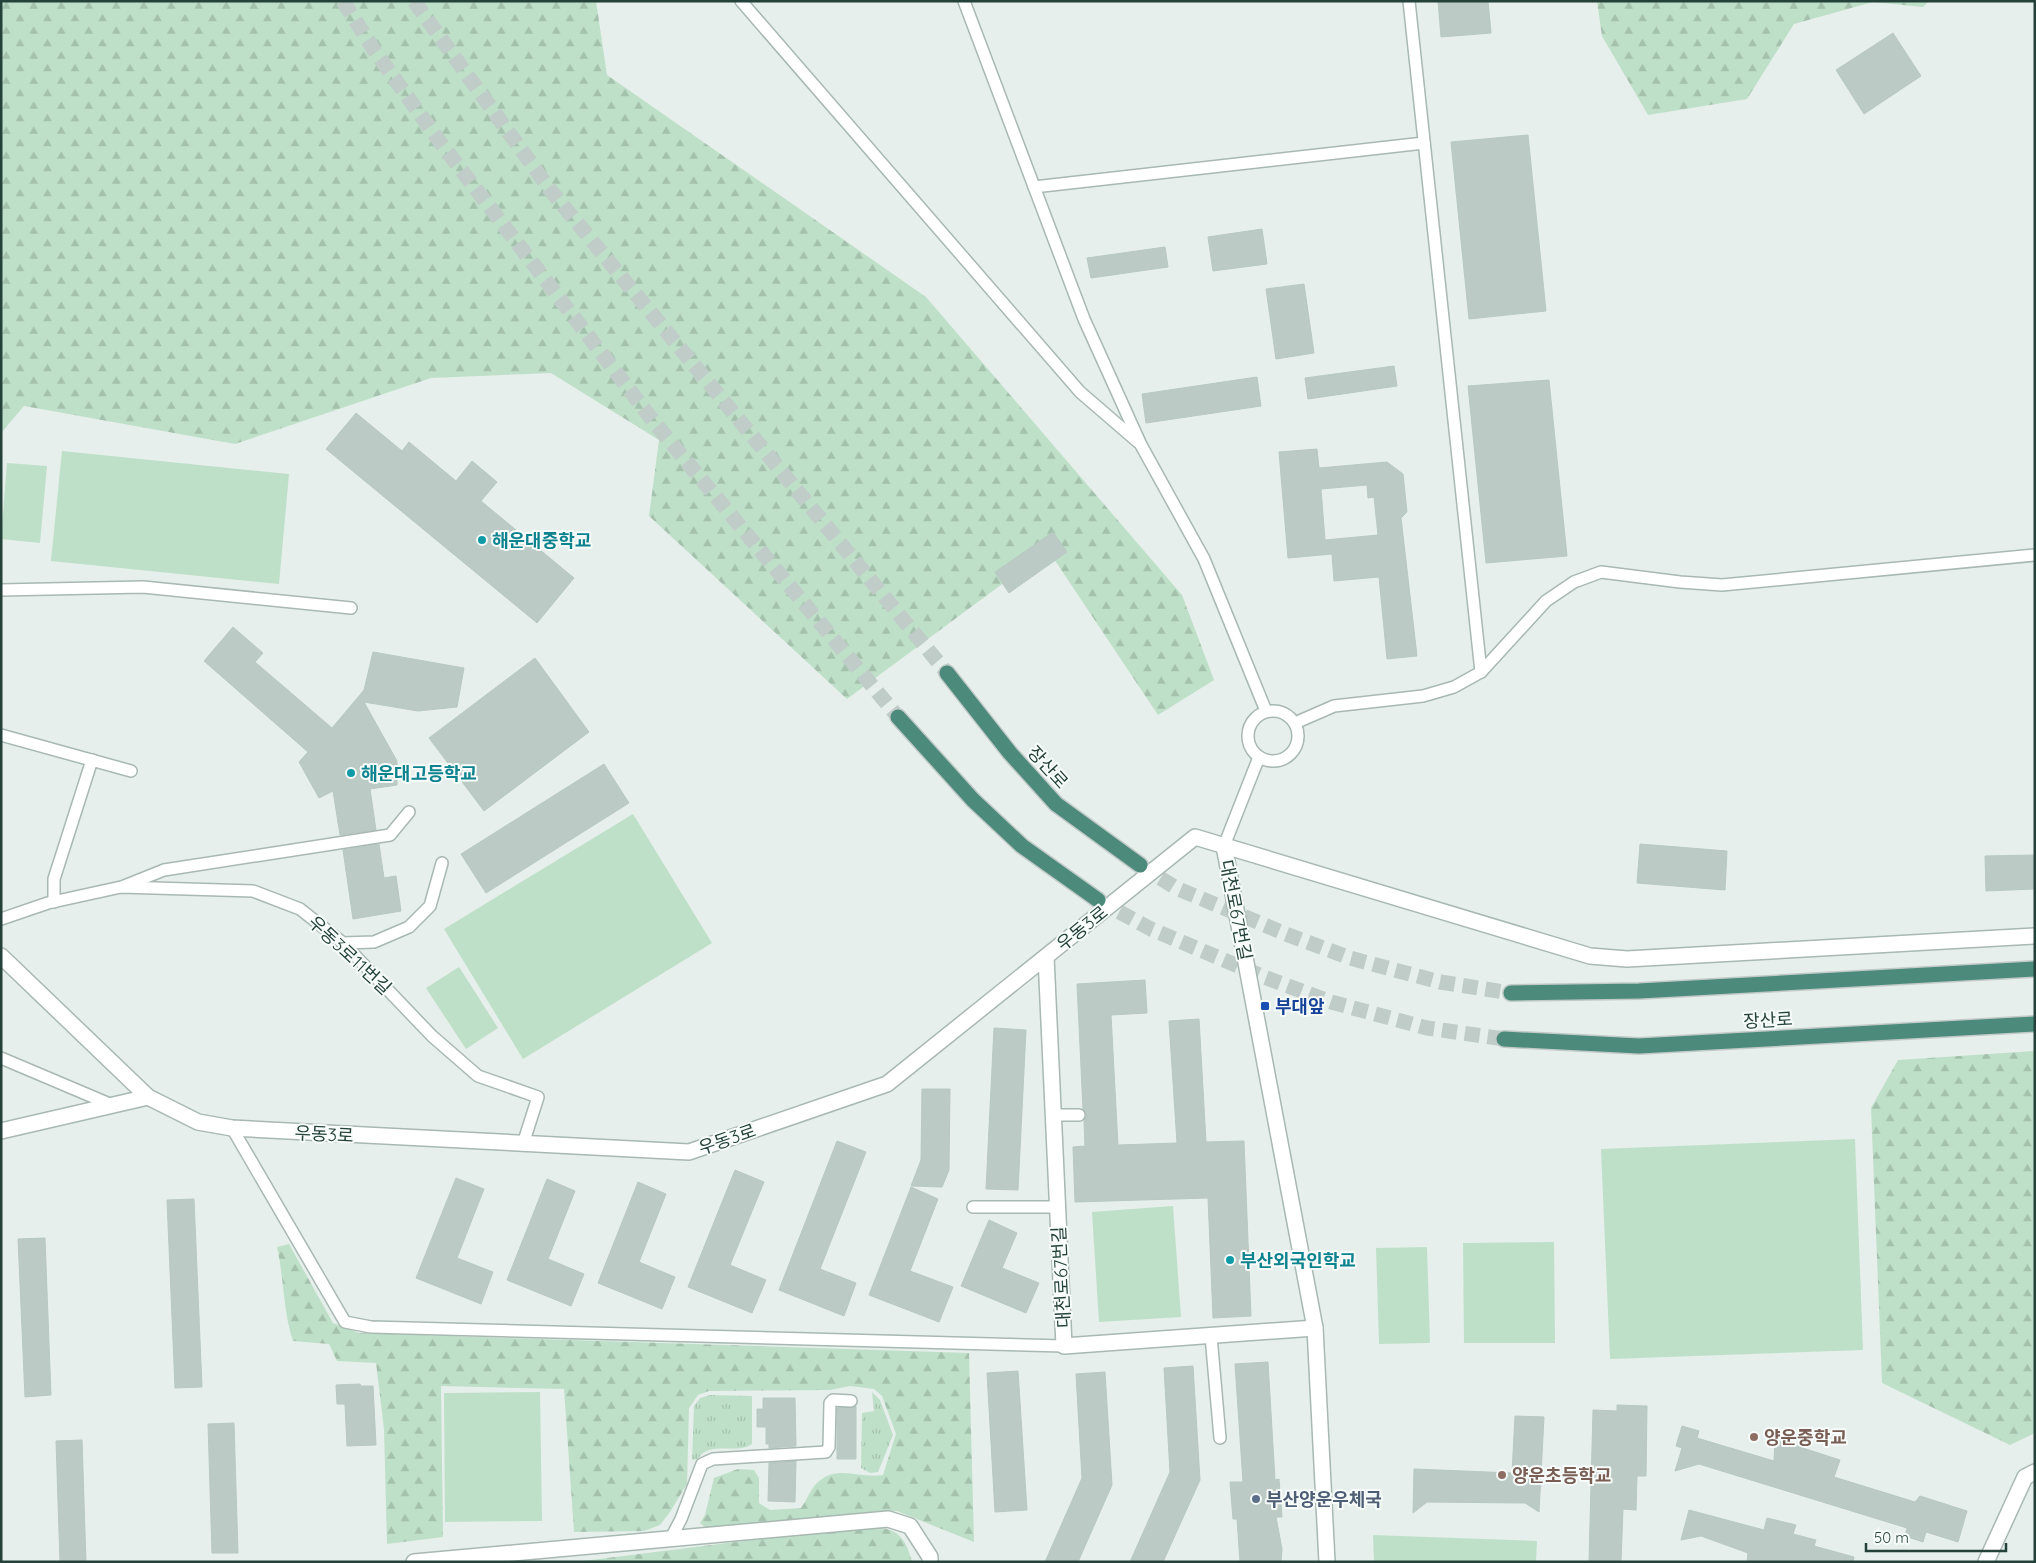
<svg xmlns="http://www.w3.org/2000/svg" width="2036" height="1563" viewBox="0 0 2036 1563" font-family="Quicksand,'Noto Sans KR',sans-serif">
	<defs>
		<pattern id="grass-tufts" width="24" height="20" patternUnits="userSpaceOnUse" patternTransform="scale(1.25)"><rect width="24" height="20" fill="#bfe0c8"/><path d="M3 7l-1-3M5 7V3M7 7l1-3M15 17l-1-3M17 17v-4M19 17l1-3" fill="none" stroke="#a4c1ad"/></pattern>
		<pattern id="forest-firs" width="22" height="20" patternUnits="userSpaceOnUse" patternTransform="scale(1.25)"><rect width="22" height="20" fill="#bfe0c8"/><path d="M5 1l3.5 6h-7zM16 11l3.5 6h-7z" fill="#a4c1ad"/></pattern>
	</defs>
	<rect width="100%" height="100%" fill="#e6efeb"/>
	<!-- grass -->
	<g fill="url(#grass-tufts)">
		<path d="M 872,1392 L 880,1400 L 893,1435 L 878,1472 L 870,1473 L 861,1468 L 862,1413 L 874,1411 Z"/>
		<path d="M 710,1395 L 752,1396 L 752,1444 C 737,1455 708,1440 698,1459 L 692,1460 L 694,1406 L 700,1398 Z"/>
	</g>
	<!-- forest -->
	<g fill="url(#forest-firs)">
		<path d="M 1,1 L 596,1 L 607,75 L 926,297 L 1182,595 L 1214,680 L 1158,715 L 1048,550 L 847,699 L 649,516 L 659,440 L 551,373 L 431,378 L 235,444 L 24,406 L 1,433 Z"/>
		<path d="M 1597,1 L 1929,1 L 1923,7 L 1873,2 L 1794,24 L 1747,99 L 1648,115 L 1602,36 Z"/>
		<path d="M 2035,1051 L 2035,1433 L 2010,1445 L 1882,1383 L 1871,1108 L 1898,1060 Z"/>
		<path d="M 289,1244 L 333,1323 L 359,1333 L 969,1353 L 974,1542 L 897,1511 L 706,1528 L 700,1523 L 705,1515 L 714,1478 L 738,1469 L 754,1470 L 759,1478 L 759,1503 L 770,1510 L 801,1508 C 807,1500 811,1488 818,1482 C 837,1464 861,1479 883,1475 L 896,1434 L 882,1396 L 874,1389 L 850,1386 L 830,1390 L 709,1391 L 698,1395 L 689,1408 L 687,1484 L 670,1512 L 660,1525 L 644,1531 L 574,1532 L 564,1389 L 441,1386 L 443,1537 L 387,1544 L 384,1429 L 376,1363 L 337,1361 L 329,1344 L 293,1341 C 283,1311 284,1278 277,1247 Z"/>
		<path d="M 864,1526 C 893,1528 904,1531 912,1562 L 575,1562 Z"/>
	</g>
	<!-- garden -->
	<g fill="#bfe0c8">
		<path d="M 62,451 L 289,474 L 279,584 L 51,561 Z"/>
		<path d="M 7,463 L 47,466 L 40,543 L 1,539 Z"/>
		<path d="M 633,814 L 712,943 L 523,1059 L 444,929 Z"/>
		<path d="M 459,967 L 498,1028 L 466,1049 L 426,988 Z"/>
		<path d="M 1855,1139 L 1863,1350 L 1610,1359 L 1601,1149 Z"/>
		<path d="M 1173,1206 L 1181,1317 L 1099,1322 L 1092,1212 Z"/>
		<path d="M 1554,1242 L 1555,1343 L 1464,1343 L 1463,1243 Z"/>
		<path d="M 1427,1247 L 1430,1343 L 1379,1344 L 1376,1248 Z"/>
		<path d="M 540,1392 L 542,1521 L 445,1522 L 444,1393 Z"/>
		<path d="M 1373,1535 L 1537,1541 L 1536,1562 L 1374,1562 Z"/>
	</g>
	<!-- building -->
	<g fill="#bbcac4" stroke="#b8c9c2" fill-rule="evenodd">
		<path d="M 1438,1 L 1488,1 L 1491,33 L 1441,37 Z"/>
		<path d="M 1893,33 L 1921,76 L 1864,114 L 1836,70 Z"/>
		<path d="M 1528,135 L 1546,311 L 1469,319 L 1451,142 Z"/>
		<path d="M 1262,229 L 1267,264 L 1213,271 L 1208,237 Z"/>
		<path d="M 1165,247 L 1168,267 L 1091,278 L 1087,258 Z"/>
		<path d="M 1304,284 L 1314,353 L 1276,359 L 1266,289 Z"/>
		<path d="M 1394,366 L 1397,386 L 1308,399 L 1305,378 Z"/>
		<path d="M 1257,377 L 1261,406 L 1146,423 L 1142,394 Z"/>
		<path d="M 1549,380 L 1567,556 L 1486,563 L 1468,386 Z"/>
		<path d="M 356,413 L 402,451 L 409,442 L 456,481 L 472,461 L 497,482 L 481,501 L 574,578 L 537,623 L 326,449 Z"/>
		<path d="M 1317,449 L 1319,468 L 1387,462 L 1403,474 L 1407,512 L 1401,518 L 1417,656 L 1387,659 L 1379,577 L 1334,581 L 1332,554 L 1288,558 L 1279,452 ZM 1367,485 L 1368,498 L 1374,497 L 1378,535 L 1325,540 L 1321,489 Z"/>
		<path d="M 1053,532 L 1067,552 L 1009,593 L 995,572 Z"/>
		<path d="M 233,627 L 263,653 L 255,662 L 332,728 L 364,690 L 373,652 L 464,668 L 457,707 L 418,711 L 364,702 L 397,761 L 397,785 L 370,789 L 376,830 L 340,835 L 333,791 L 319,798 L 299,762 L 308,752 L 204,661 Z"/>
		<path d="M 535,658 L 589,732 L 484,811 L 429,738 Z"/>
		<path d="M 604,764 L 629,803 L 486,893 L 461,854 Z"/>
		<path d="M 379,844 L 384,878 L 396,876 L 401,911 L 353,919 L 343,850 Z"/>
		<path d="M 1640,844 L 1727,851 L 1725,890 L 1637,883 Z"/>
		<path d="M 2035,855 L 2035,889 L 1986,891 L 1985,856 Z"/>
		<path d="M 1145,980 L 1147,1013 L 1111,1015 L 1118,1145 L 1177,1143 L 1169,1021 L 1199,1019 L 1206,1142 L 1244,1141 L 1251,1316 L 1213,1318 L 1208,1198 L 1075,1202 L 1073,1147 L 1085,1146 L 1084,1121 L 1086,1115 L 1083,1109 L 1077,984 Z"/>
		<path d="M 994,1028 L 1026,1030 L 1018,1190 L 986,1189 Z"/>
		<path d="M 922,1089 L 950,1089 L 949,1170 L 942,1187 L 911,1186 L 921,1160 Z"/>
		<path d="M 837,1141 L 866,1152 L 820,1269 L 856,1283 L 844,1316 L 779,1290 Z"/>
		<path d="M 735,1170 L 764,1182 L 730,1265 L 766,1280 L 752,1313 L 688,1287 Z"/>
		<path d="M 456,1178 L 484,1189 L 457,1258 L 493,1272 L 481,1304 L 416,1278 Z"/>
		<path d="M 547,1179 L 575,1191 L 548,1259 L 584,1274 L 571,1306 L 507,1280 Z"/>
		<path d="M 638,1182 L 666,1194 L 639,1262 L 675,1277 L 662,1309 L 598,1283 Z"/>
		<path d="M 911,1187 L 938,1199 L 910,1271 L 953,1287 L 939,1322 L 869,1295 Z"/>
		<path d="M 194,1199 L 202,1387 L 175,1388 L 167,1200 Z"/>
		<path d="M 989,1220 L 1017,1233 L 1002,1268 L 1039,1283 L 1026,1313 L 961,1286 Z"/>
		<path d="M 45,1238 L 51,1395 L 25,1397 L 18,1239 Z"/>
		<path d="M 1268,1362 L 1275,1480 L 1279,1479 L 1282,1517 L 1276,1517 L 1282,1549 L 1281,1562 L 1240,1562 L 1237,1519 L 1233,1519 L 1230,1482 L 1243,1482 L 1235,1364 Z"/>
		<path d="M 1193,1366 L 1200,1480 L 1163,1562 L 1130,1562 L 1170,1472 L 1164,1368 Z"/>
		<path d="M 1018,1371 L 1027,1510 L 995,1512 L 987,1373 Z"/>
		<path d="M 1105,1372 L 1112,1485 L 1078,1562 L 1045,1562 L 1082,1478 L 1076,1374 Z"/>
		<path d="M 360,1384 L 361,1386 L 373,1386 L 376,1445 L 347,1446 L 345,1404 L 337,1404 L 336,1385 Z"/>
		<path d="M 763,1398 L 795,1398 L 796,1446 L 769,1448 L 769,1444 L 766,1444 L 766,1427 L 757,1427 L 757,1409 L 763,1409 Z"/>
		<path d="M 1617,1405 L 1647,1406 L 1646,1476 L 1637,1476 L 1636,1510 L 1623,1509 L 1621,1562 L 1589,1562 L 1593,1410 L 1617,1411 Z"/>
		<path d="M 856,1406 L 856,1459 L 837,1459 L 837,1408 Z"/>
		<path d="M 1515,1416 L 1544,1417 L 1539,1512 L 1525,1503 L 1427,1502 L 1413,1513 L 1414,1469 L 1512,1473 Z"/>
		<path d="M 234,1423 L 238,1553 L 212,1553 L 208,1424 Z"/>
		<path d="M 1682,1426 L 1699,1431 L 1697,1438 L 1774,1461 L 1775,1439 L 1840,1460 L 1834,1477 L 1915,1502 L 1920,1496 L 1967,1511 L 1958,1542 L 1926,1532 L 1923,1542 L 1905,1536 L 1907,1528 L 1699,1464 L 1675,1471 L 1682,1448 L 1676,1446 Z"/>
		<path d="M 82,1440 L 86,1562 L 60,1562 L 56,1441 Z"/>
		<path d="M 796,1461 L 795,1502 L 768,1501 L 769,1463 Z"/>
		<path d="M 1689,1510 L 1764,1530 L 1767,1518 L 1796,1525 L 1793,1534 L 1816,1540 L 1814,1546 L 1854,1557 L 1853,1562 L 1747,1562 L 1748,1553 L 1701,1536 L 1681,1540 Z"/>
	</g>
	<g fill="none" stroke-linecap="round" stroke-linejoin="round">
		<!-- trunk-tunnel -->
		<g stroke="#bfccc8" stroke-width="15" stroke-dasharray="15 8" stroke-linecap="butt">
			<path d="M 343,1 L 374,50 L 440,142 L 654,422 L 898,717"/>
			<path d="M 414,1 L 551,191 L 947,673"/>
			<path d="M 1141,866 L 1176,888 L 1286,934 L 1350,958 L 1440,982 L 1511,993"/>
			<path d="M 1099,901 L 1151,929 L 1264,977 L 1331,1002 L 1427,1028 L 1504,1039"/>
		</g>
		<!-- service casing -->
		<g stroke="#a8b8b2" stroke-width="14">
			<g id="service">
				<path d="M 741,1 L 1080,392 L 1138,442"/>
				<path d="M 964,1 L 1084,319 L 1141,445 L 1204,559 L 1266,711"/>
				<path d="M 1409,1 L 1481,672"/>
				<path d="M 1034,187 L 1424,143"/>
				<path d="M 1,590 L 143,587 L 351,608"/>
				<circle cx="1273" cy="736" r="25"/>
				<path d="M 1295,723 L 1334,706 L 1423,696 L 1454,687 L 1481,672 L 1546,601 L 1574,582 L 1601,572 L 1680,582 L 1722,585 L 2035,555"/>
				<path d="M 1,735 L 131,771"/>
				<path d="M 1224,846 L 1259,757"/>
				<path d="M 124,886 L 164,870 L 390,835 L 409,812"/>
				<path d="M 54,902 L 54,879 L 92,760"/>
				<path d="M 1,919 L 48,903 L 121,887 L 253,891 L 300,909 L 343,943 L 432,1036 L 478,1076 L 538,1097 L 523,1144"/>
				<path d="M 343,943 L 374,942 L 409,927 L 430,906 L 442,863"/>
				<path d="M 1,1058 L 112,1105"/>
				<path d="M 1054,1115 L 1079,1115"/>
				<path d="M 232,1128 L 345,1322 L 371,1327 L 1064,1346"/>
				<path d="M 973,1207 L 1058,1207"/>
				<path d="M 1211,1336 L 1220,1438"/>
				<path d="M 670,1540 L 681,1519 L 702,1464 L 713,1459 L 826,1452 L 829,1447 L 830,1403 L 833,1400 L 851,1401"/>
			</g>
		</g>
		<!-- minor casing -->
		<g stroke="#a8b8b2" stroke-width="18">
			<g id="minor">
				<path d="M 1,956 L 148,1097 L 198,1122 L 232,1128 L 689,1152 L 887,1084 L 1195,837 L 1590,956 L 1627,959 L 2035,936"/>
				<path d="M 1046,957 L 1064,1346 L 1315,1328"/>
				<path d="M 1,1131 L 148,1097"/>
				<path d="M 414,1562 L 888,1519 L 910,1526 L 930,1557 L 930,1562"/>
				<path d="M 1986,1562 L 2025,1477 L 2035,1472"/>
			</g>
		</g>
		<!-- tertiary casing -->
		<g stroke="#a8b8b2" stroke-width="18">
			<path id="tertiary" d="M 1224,846 L 1315,1328 L 1327,1562"/>
		</g>
		<!-- trunk casing -->
		<g stroke="#c2cac8" stroke-width="18">
			<g id="trunk">
				<path d="M 947,673 L 1010,753 L 1056,804 L 1140,865"/>
				<path d="M 898,717 L 973,800 L 1022,846 L 1098,900"/>
				<path d="M 1511,993 L 1639,991 L 2035,969"/>
				<path d="M 1504,1039 L 1639,1046 L 2035,1024"/>
			</g>
		</g>
		<!-- service -->
		<use href="#service" stroke="#fff" stroke-width="11"/>
		<!-- minor -->
		<use href="#minor" stroke="#fff" stroke-width="15"/>
		<!-- tertiary -->
		<use href="#tertiary" stroke="#fff" stroke-width="15"/>
		<!-- trunk -->
		<use href="#trunk" stroke="#4c8a7c" stroke-width="15"/>
	</g>
	<!-- markers -->
	<g fill="#0f9aa8" stroke="#f7fbf9" stroke-width="2">
		<circle cx="482" cy="540" r="5"/>
		<circle cx="351" cy="773" r="5"/>
		<circle cx="1230" cy="1260" r="5"/>
	</g>
	<rect fill="#1a4fb4" stroke="#f7fbf9" stroke-width="2" x="1260" y="1001" width="10" height="10" rx="2.5"/>
	<g fill="#8d6e63" stroke="#f7fbf9" stroke-width="2">
		<circle cx="1754" cy="1437" r="5"/>
		<circle cx="1502" cy="1475" r="5"/>
	</g>
	<circle fill="#5c6f8a" stroke="#f7fbf9" stroke-width="2" cx="1256" cy="1499" r="5"/>
	<g text-anchor="middle" dominant-baseline="central" stroke-width="4" stroke-linejoin="round" paint-order="stroke">
		<!-- culture labels -->
		<g font-size="18" font-weight="bold" fill="#0d838f" stroke="#f7fbf9" text-anchor="start">
			<text x="492" y="540">해운대중학교</text>
			<text x="361" y="773">해운대고등학교</text>
			<text x="1240" y="1260">부산외국인학교</text>
		</g>
		<!-- street labels -->
		<g font-size="18" fill="#24423a" stroke="#f7fbf9">
			<text transform="translate(1048 767) rotate(48)">장산로</text>
			<text transform="translate(1236 910) rotate(79)">대천로67번길</text>
			<text transform="translate(1082 928) rotate(-39)">우동3로</text>
			<text transform="translate(350 955) rotate(43)">우동3로11번길</text>
			<text transform="translate(1768 1020) rotate(-3)">장산로</text>
			<text transform="translate(324 1134) rotate(3)">우동3로</text>
			<text transform="translate(727 1139) rotate(-19)">우동3로</text>
			<text transform="translate(1061 1277) rotate(-93)">대천로67번길</text>
		</g>
		<!-- transit labels -->
		<g font-size="18" font-weight="bold" fill="#164399" stroke="#f7fbf9" text-anchor="start">
			<text x="1275" y="1006">부대앞</text>
		</g>
		<!-- education labels -->
		<g font-size="18" font-weight="bold" fill="#785e54" stroke="#f7fbf9" text-anchor="start">
			<text x="1764" y="1437">양운중학교</text>
			<text x="1512" y="1475">양운초등학교</text>
		</g>
		<!-- service labels -->
		<g font-size="18" font-weight="bold" fill="#4e5e75" stroke="#f7fbf9" text-anchor="start">
			<text x="1266" y="1499">부산양운우체국</text>
		</g>
	</g>
	<!-- border -->
	<rect width="2036" height="1563" fill="none" stroke="#24423a" stroke-width="5"/>
	<!-- scale -->
	<path d="M1866 1543v8h140v-8" fill="none" stroke="#24423a" stroke-width="2.5"/>
	<text x="1874" y="1543" font-size="15" fill="#24423a" stroke="#f7fbf9" stroke-width="4" paint-order="stroke">50 m</text>
</svg>
